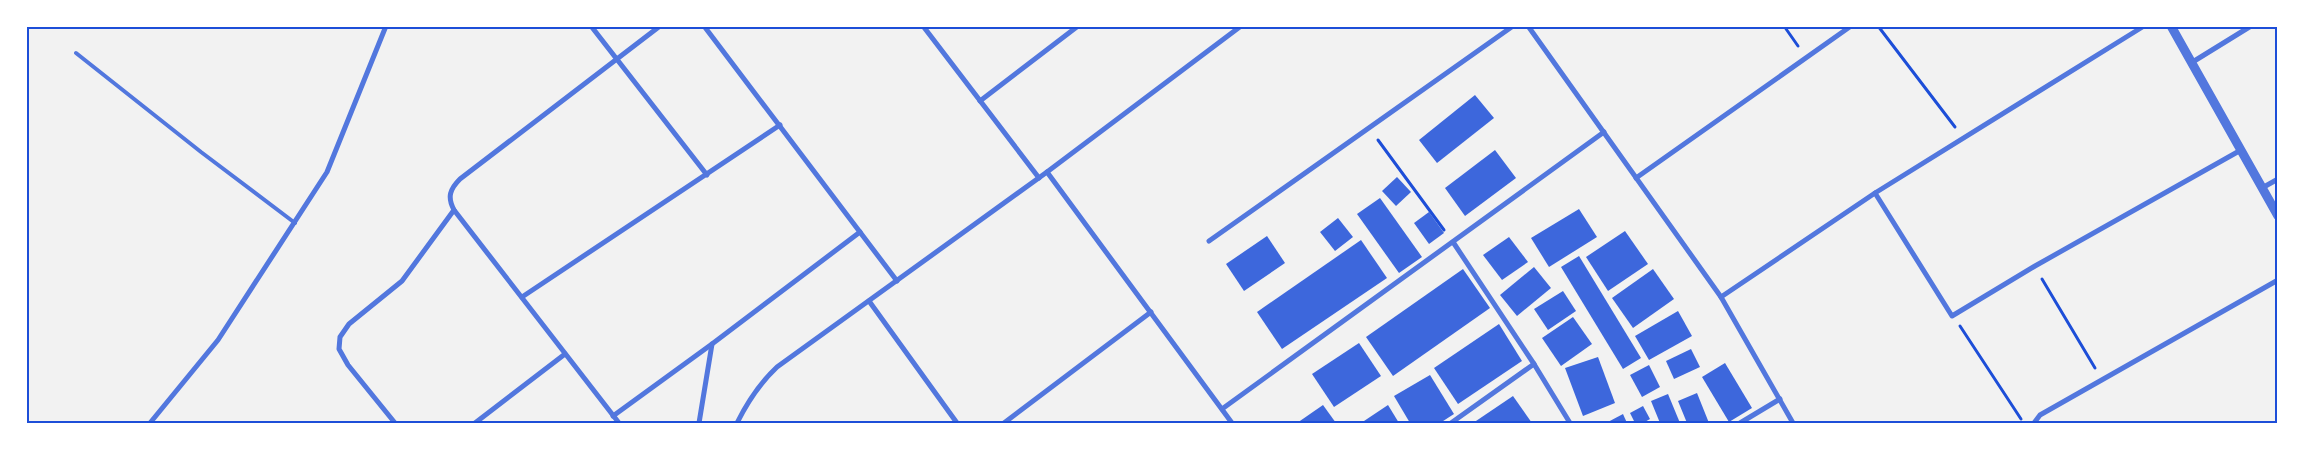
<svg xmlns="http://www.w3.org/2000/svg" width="2304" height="449" viewBox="0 0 2304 449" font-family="'Noto Sans',sans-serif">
	<rect width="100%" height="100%" fill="#f2f2f2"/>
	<!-- building -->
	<g fill="#3d67dc">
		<path d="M 1475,95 L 1494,118 L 1437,163 L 1419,140 Z"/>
		<path d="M 1495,150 L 1516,178 L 1465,216 L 1445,188 Z"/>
		<path d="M 1397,177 L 1411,192 L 1396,206 L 1382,191 Z"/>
		<path d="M 1380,198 L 1422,257 L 1399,273 L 1357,214 Z"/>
		<path d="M 1579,209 L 1597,237 L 1549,267 L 1531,238 Z"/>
		<path d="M 1429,212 L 1444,233 L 1429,244 L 1414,223 Z"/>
		<path d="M 1338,218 L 1353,237 L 1335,251 L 1320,232 Z"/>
		<path d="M 1625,231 L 1648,264 L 1608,291 L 1586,257 Z"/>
		<path d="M 1267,236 L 1285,263 L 1244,291 L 1226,264 Z"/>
		<path d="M 1509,237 L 1528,262 L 1502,280 L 1483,255 Z"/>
		<path d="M 1361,240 L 1387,278 L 1282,349 L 1257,312 Z"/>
		<path d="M 1579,256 L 1641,358 L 1623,369 L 1561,267 Z"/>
		<path d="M 1534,267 L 1551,288 L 1517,316 L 1500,295 Z"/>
		<path d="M 1463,269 L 1490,308 L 1393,376 L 1366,337 Z"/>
		<path d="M 1653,269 L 1674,299 L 1633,328 L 1612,298 Z"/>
		<path d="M 1563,291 L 1576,311 L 1548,330 L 1534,309 Z"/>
		<path d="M 1678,311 L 1692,336 L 1649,360 L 1635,336 Z"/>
		<path d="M 1573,317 L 1592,344 L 1561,366 L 1542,338 Z"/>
		<path d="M 1499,324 L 1522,361 L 1458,404 L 1434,368 Z"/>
		<path d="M 1359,343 L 1381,376 L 1334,407 L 1312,374 Z"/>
		<path d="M 1691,349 L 1700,367 L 1674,379 L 1666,361 Z"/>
		<path d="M 1598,357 L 1615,403 L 1583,416 L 1565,368 Z"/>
		<path d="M 1725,363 L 1752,408 L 1729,422 L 1702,377 Z"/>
		<path d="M 1649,365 L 1660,387 L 1642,397 L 1630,375 Z"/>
		<path d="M 1430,375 L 1454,414 L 1440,423 L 1410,423 L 1394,396 Z"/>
		<path d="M 1697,393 L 1709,423 L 1687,423 L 1678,401 Z"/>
		<path d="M 1668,394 L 1680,423 L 1660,423 L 1651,401 Z"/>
		<path d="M 1513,396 L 1532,423 L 1473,423 Z"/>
		<path d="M 1323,405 L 1336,423 L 1297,423 Z"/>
		<path d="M 1388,405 L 1399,423 L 1361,423 Z"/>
		<path d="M 1643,406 L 1650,419 L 1643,423 L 1635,423 L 1630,413 Z"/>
		<path d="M 1623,414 L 1627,423 L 1606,423 Z"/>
	</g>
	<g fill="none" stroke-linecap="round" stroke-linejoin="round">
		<!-- path -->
		<g stroke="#1d4ed8" stroke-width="3">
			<path d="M 1784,26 L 1798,46"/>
			<path d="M 1878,26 L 1955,127"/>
			<path d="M 1378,140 L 1444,230"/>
			<path d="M 2042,279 L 2095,368"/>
			<path d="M 1960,326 L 2021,419"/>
		</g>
		<!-- service -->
		<path stroke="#5277de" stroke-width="4" d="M 76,53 L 201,152 L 295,223"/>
		<!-- minor -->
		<g stroke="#5277de" stroke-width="5">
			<path d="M 591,26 L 707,175"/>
			<path d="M 704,26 L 897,281"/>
			<path d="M 923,26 L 1039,178"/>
			<path d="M 1528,26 L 1721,297 L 1793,423"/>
			<path d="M 2191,63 L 2251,26"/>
			<path d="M 980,101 L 1078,26"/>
			<path d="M 1047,172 L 1232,423"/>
			<path d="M 1636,178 L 1851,26"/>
			<path d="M 2262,188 L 2278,179"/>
			<path d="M 1875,193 L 1952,316 L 2035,266 L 2241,150"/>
			<path d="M 1209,241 L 1513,26"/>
			<path d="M 1453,242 L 1534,364 L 1570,423"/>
			<path d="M 522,297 L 780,125"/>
			<path d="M 1721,297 L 1875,193 L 2144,26"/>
			<path d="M 869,301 L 957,423"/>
			<path d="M 1222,409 L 1604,132"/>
			<path d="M 613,416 L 712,344 L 860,232"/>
			<path d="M 150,423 L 218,340 L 327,172 L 386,26"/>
			<path d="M 395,423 L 348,365 L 339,349 L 340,337 L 349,324 L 402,281 L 454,210"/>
			<path d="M 475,423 L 565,354"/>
			<path d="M 619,423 L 454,210 C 447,197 450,189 460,179 L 660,26"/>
			<path d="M 699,423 L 712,344"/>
			<path d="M 737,423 C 748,401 759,384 777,367 L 1047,172 L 1241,26"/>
			<path d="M 1004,423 L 1151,312"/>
			<path d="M 1451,423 L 1534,364"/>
			<path d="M 1740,423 L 1780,399"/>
			<path d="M 2034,423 L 2040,415 L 2278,280"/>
		</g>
		<!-- tertiary -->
		<path stroke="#5277de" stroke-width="9" d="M 2171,26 L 2278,216"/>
	</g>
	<!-- border -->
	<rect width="2304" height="449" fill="none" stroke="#ffffff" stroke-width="55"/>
	<rect x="28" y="28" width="2248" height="394" fill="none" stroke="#1d4ed8" stroke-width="2"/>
</svg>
